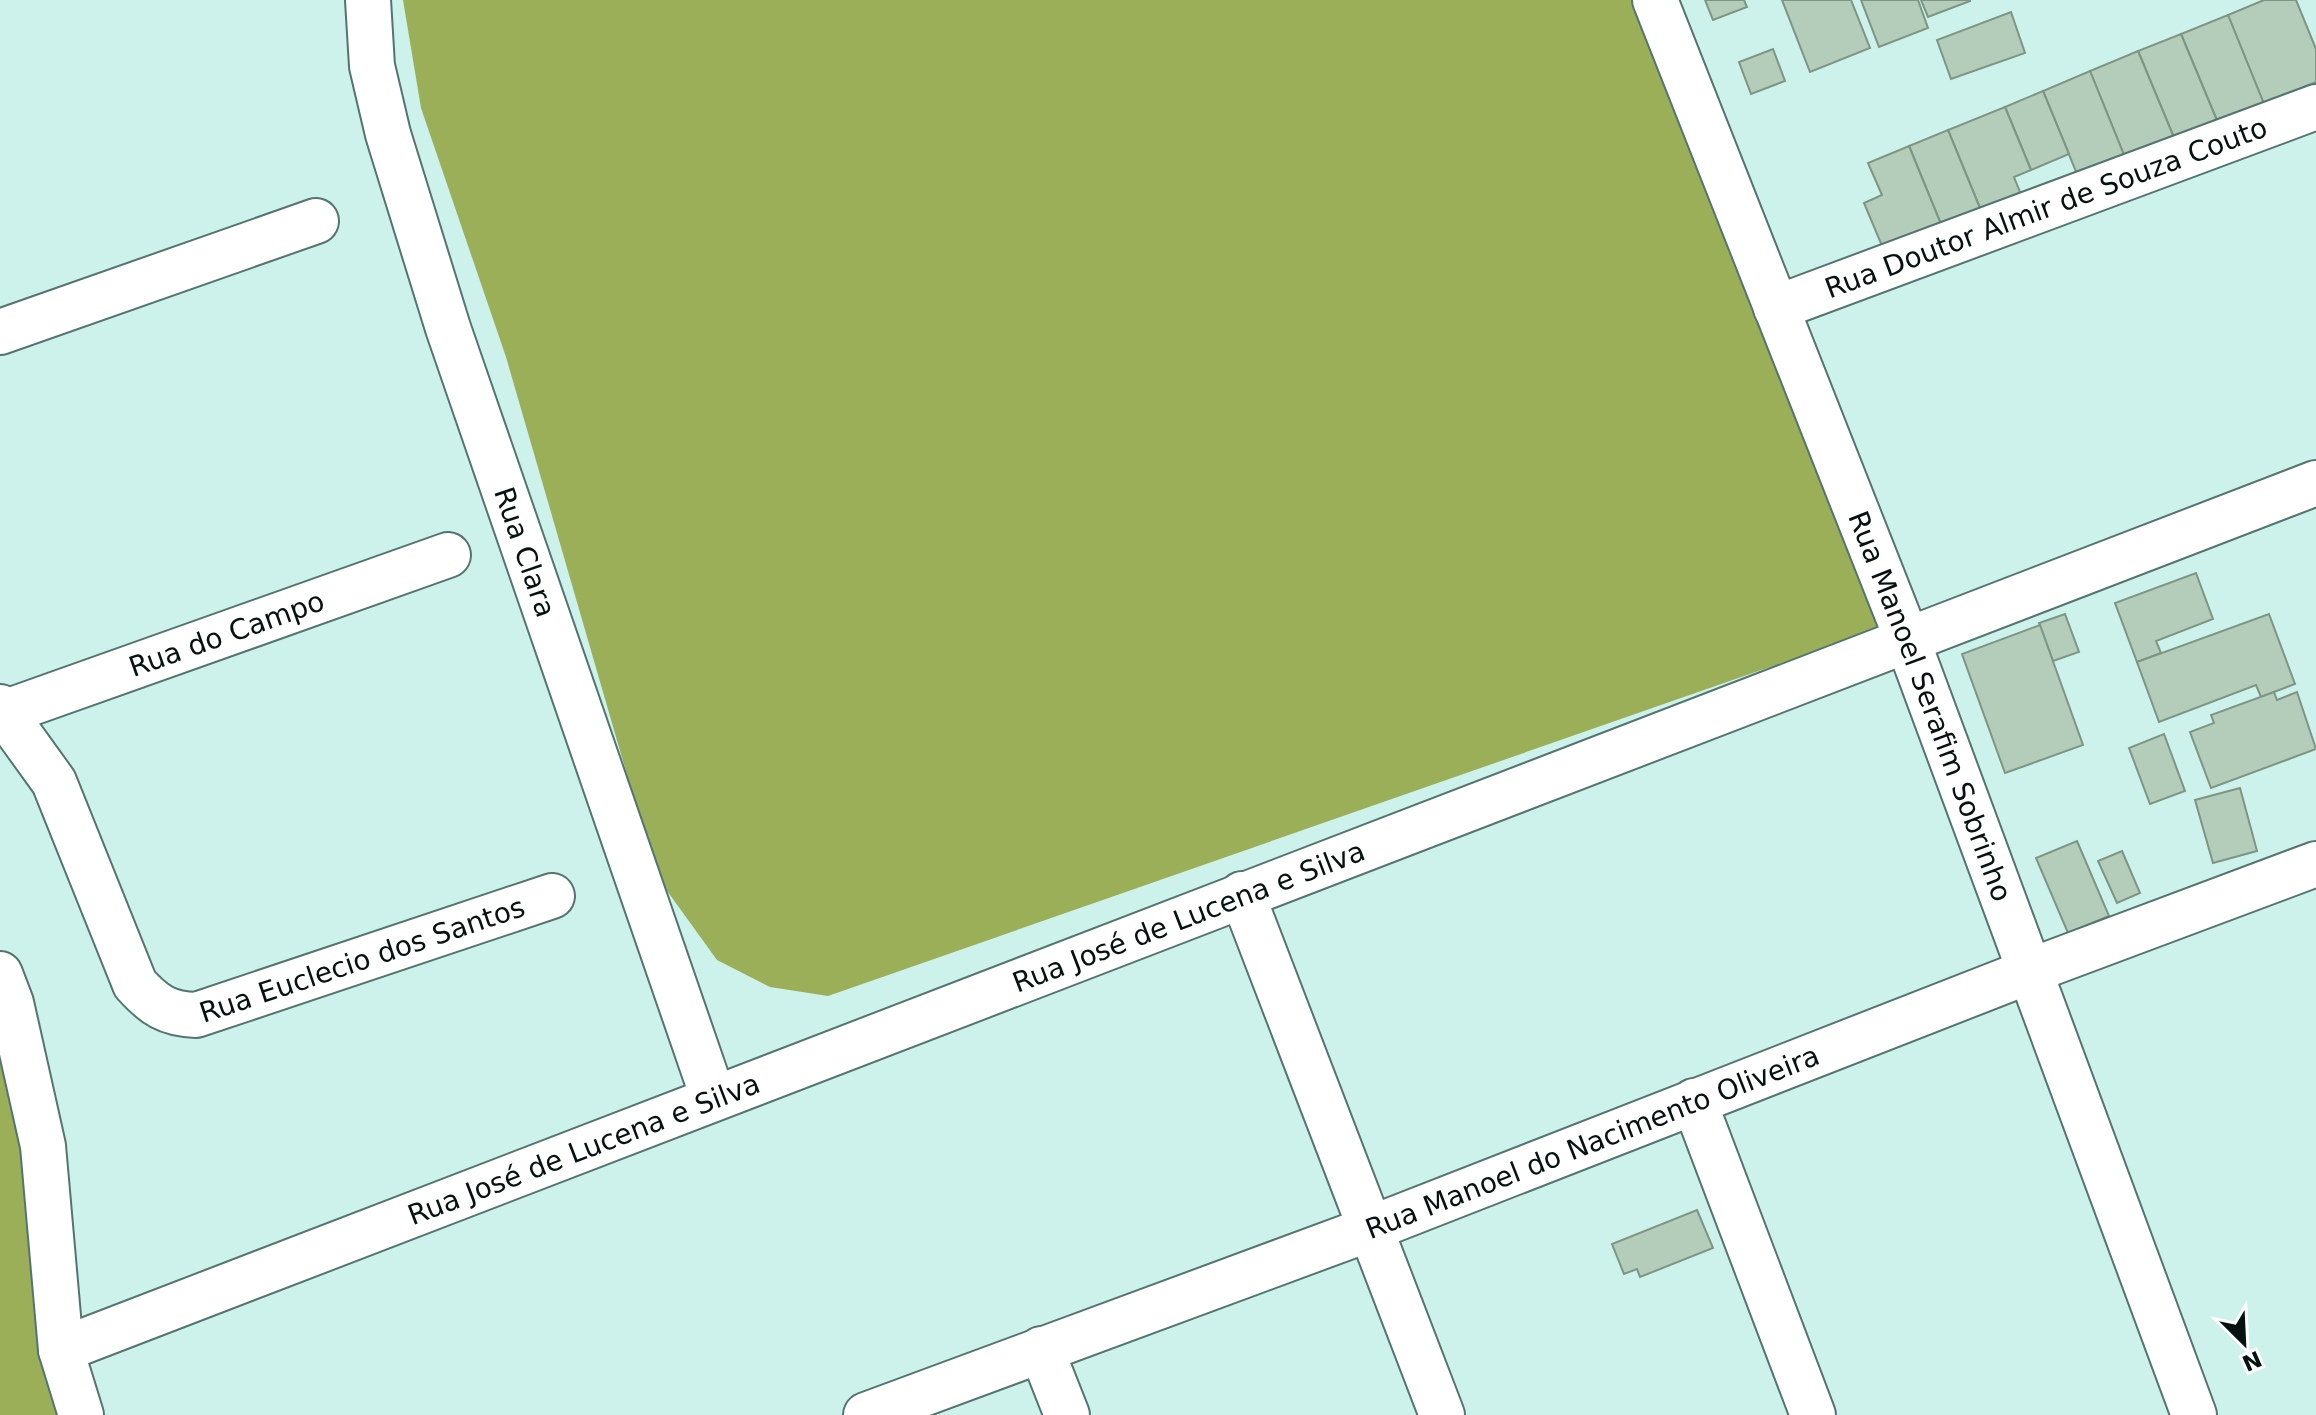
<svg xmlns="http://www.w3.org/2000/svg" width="2316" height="1415" viewBox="0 0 2316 1415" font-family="'DejaVu Sans',sans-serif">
	<rect width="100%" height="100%" fill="#cdf1eb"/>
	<!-- forest -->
	<g fill="#9baf59">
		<path d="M 403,0 L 1647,0 L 1890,625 L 828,996 L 770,987 L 717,960 L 665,888 L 636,806 L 506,357 L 421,108 Z"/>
		<path d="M 0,1004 L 73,1415 L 0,1415 Z"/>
	</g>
	<!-- building -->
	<g fill="#b4ccba" stroke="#7d9583" stroke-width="2">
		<path d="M 1705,0 L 1744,0 L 1747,7 L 1713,20 Z"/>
		<path d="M 1782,0 L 1851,0 L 1870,48 L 1810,72 Z"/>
		<path d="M 1861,0 L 1918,0 L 1928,28 L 1879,47 Z"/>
		<path d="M 1921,0 L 1970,0 L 1970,1 L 1928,17 Z"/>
		<path d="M 2264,0 L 2296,0 L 2316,49 L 2316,82 L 2264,104 L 2228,15 Z"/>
		<path d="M 2011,12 L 2025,53 L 1951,79 L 1937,40 Z"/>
		<path d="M 2228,15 L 2264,104 L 2218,123 L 2181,34 Z"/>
		<path d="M 2181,34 L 2218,123 L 2175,140 L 2138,51 Z"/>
		<path d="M 1773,49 L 1785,81 L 1751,94 L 1739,62 Z"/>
		<path d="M 2138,51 L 2175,140 L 2126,160 L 2090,71 Z"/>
		<path d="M 2090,71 L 2126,160 L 2079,179 L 2043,91 Z"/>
		<path d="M 2043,91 L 2069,154 L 2031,170 L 2005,107 Z"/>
		<path d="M 2005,107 L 2031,170 L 2014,177 L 2022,197 L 1982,213 L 1948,130 Z"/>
		<path d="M 1948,130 L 1982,213 L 1943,229 L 1909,146 Z"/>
		<path d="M 1909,146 L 1943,229 L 1885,253 L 1864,203 L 1882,195 L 1868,163 Z"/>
		<path d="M 2196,573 L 2213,619 L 2156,641 L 2161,653 L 2137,662 L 2115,603 Z"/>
		<path d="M 2065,614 L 2079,652 L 2053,661 L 2039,623 Z"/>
		<path d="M 2269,614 L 2295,684 L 2261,697 L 2256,685 L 2159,722 L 2137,662 Z"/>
		<path d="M 2040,625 L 2083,745 L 2005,773 L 1962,654 Z"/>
		<path d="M 2274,692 L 2277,700 L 2297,692 L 2316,749 L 2211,788 L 2190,732 L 2214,723 L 2211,715 Z"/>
		<path d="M 2164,734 L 2185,791 L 2150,804 L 2129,748 Z"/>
		<path d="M 2240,788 L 2257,851 L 2213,863 L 2195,800 Z"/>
		<path d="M 2077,841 L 2109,916 L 2068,933 L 2036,858 Z"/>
		<path d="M 2122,851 L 2140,893 L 2117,903 L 2098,861 Z"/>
		<path d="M 1697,1210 L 1713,1248 L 1640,1277 L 1637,1269 L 1624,1274 L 1612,1244 Z"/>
	</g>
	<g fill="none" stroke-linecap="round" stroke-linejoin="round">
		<!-- minor casing -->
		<g stroke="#54746f" stroke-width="48">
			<g id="minor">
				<path id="s1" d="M 368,0 L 372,66 L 388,134 L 448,328 L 713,1097"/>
				<path id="s2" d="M 1655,0 L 1907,639 L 2194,1415"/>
				<path id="s3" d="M 1776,308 L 2316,107"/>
				<path d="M 0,332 L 316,221"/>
				<path id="s4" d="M 0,707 L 54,782 L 135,984 C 154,1005 167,1014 196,1015 L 552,896"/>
				<path id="s5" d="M 6,712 L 448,555"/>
				<path d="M 1242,894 L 1442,1415"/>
				<path d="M 0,974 L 11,1003 L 43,1146 L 61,1350 L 81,1415"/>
				<path d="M 1694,1101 L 1813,1415"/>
				<path d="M 1041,1349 L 1067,1415"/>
				<path id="s6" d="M 61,1350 L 2316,483"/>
				<path id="s7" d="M 866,1415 L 1372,1228 L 2030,971 L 2316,864"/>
			</g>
		</g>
		<!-- minor -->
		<use href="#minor" stroke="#fff" stroke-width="44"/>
	</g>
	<g text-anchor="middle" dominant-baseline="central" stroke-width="6" stroke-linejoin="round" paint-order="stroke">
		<!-- street labels -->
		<g font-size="28" fill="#051210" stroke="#fff">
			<text stroke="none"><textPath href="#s3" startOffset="288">Rua Doutor Almir de Souza Couto</textPath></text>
			<text stroke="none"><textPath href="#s1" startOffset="576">Rua Clara</textPath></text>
			<text stroke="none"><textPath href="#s5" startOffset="234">Rua do Campo</textPath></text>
			<text stroke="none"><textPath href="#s2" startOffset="758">Rua Manoel Serafim Sobrinho</textPath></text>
			<text stroke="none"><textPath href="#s6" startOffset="1208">Rua José de Lucena e Silva</textPath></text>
			<text stroke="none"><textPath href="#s4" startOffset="556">Rua Euclecio dos Santos</textPath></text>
			<text stroke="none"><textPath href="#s7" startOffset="776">Rua Manoel do Nacimento Oliveira</textPath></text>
			<text stroke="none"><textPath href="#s6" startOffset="560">Rua José de Lucena e Silva</textPath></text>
		</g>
	</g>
	<!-- north arrow -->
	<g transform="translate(2244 1343) rotate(156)" stroke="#ffffff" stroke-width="6" paint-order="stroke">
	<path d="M0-6L14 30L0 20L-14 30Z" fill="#051210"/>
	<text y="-12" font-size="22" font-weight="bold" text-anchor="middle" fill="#051210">N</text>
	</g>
</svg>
